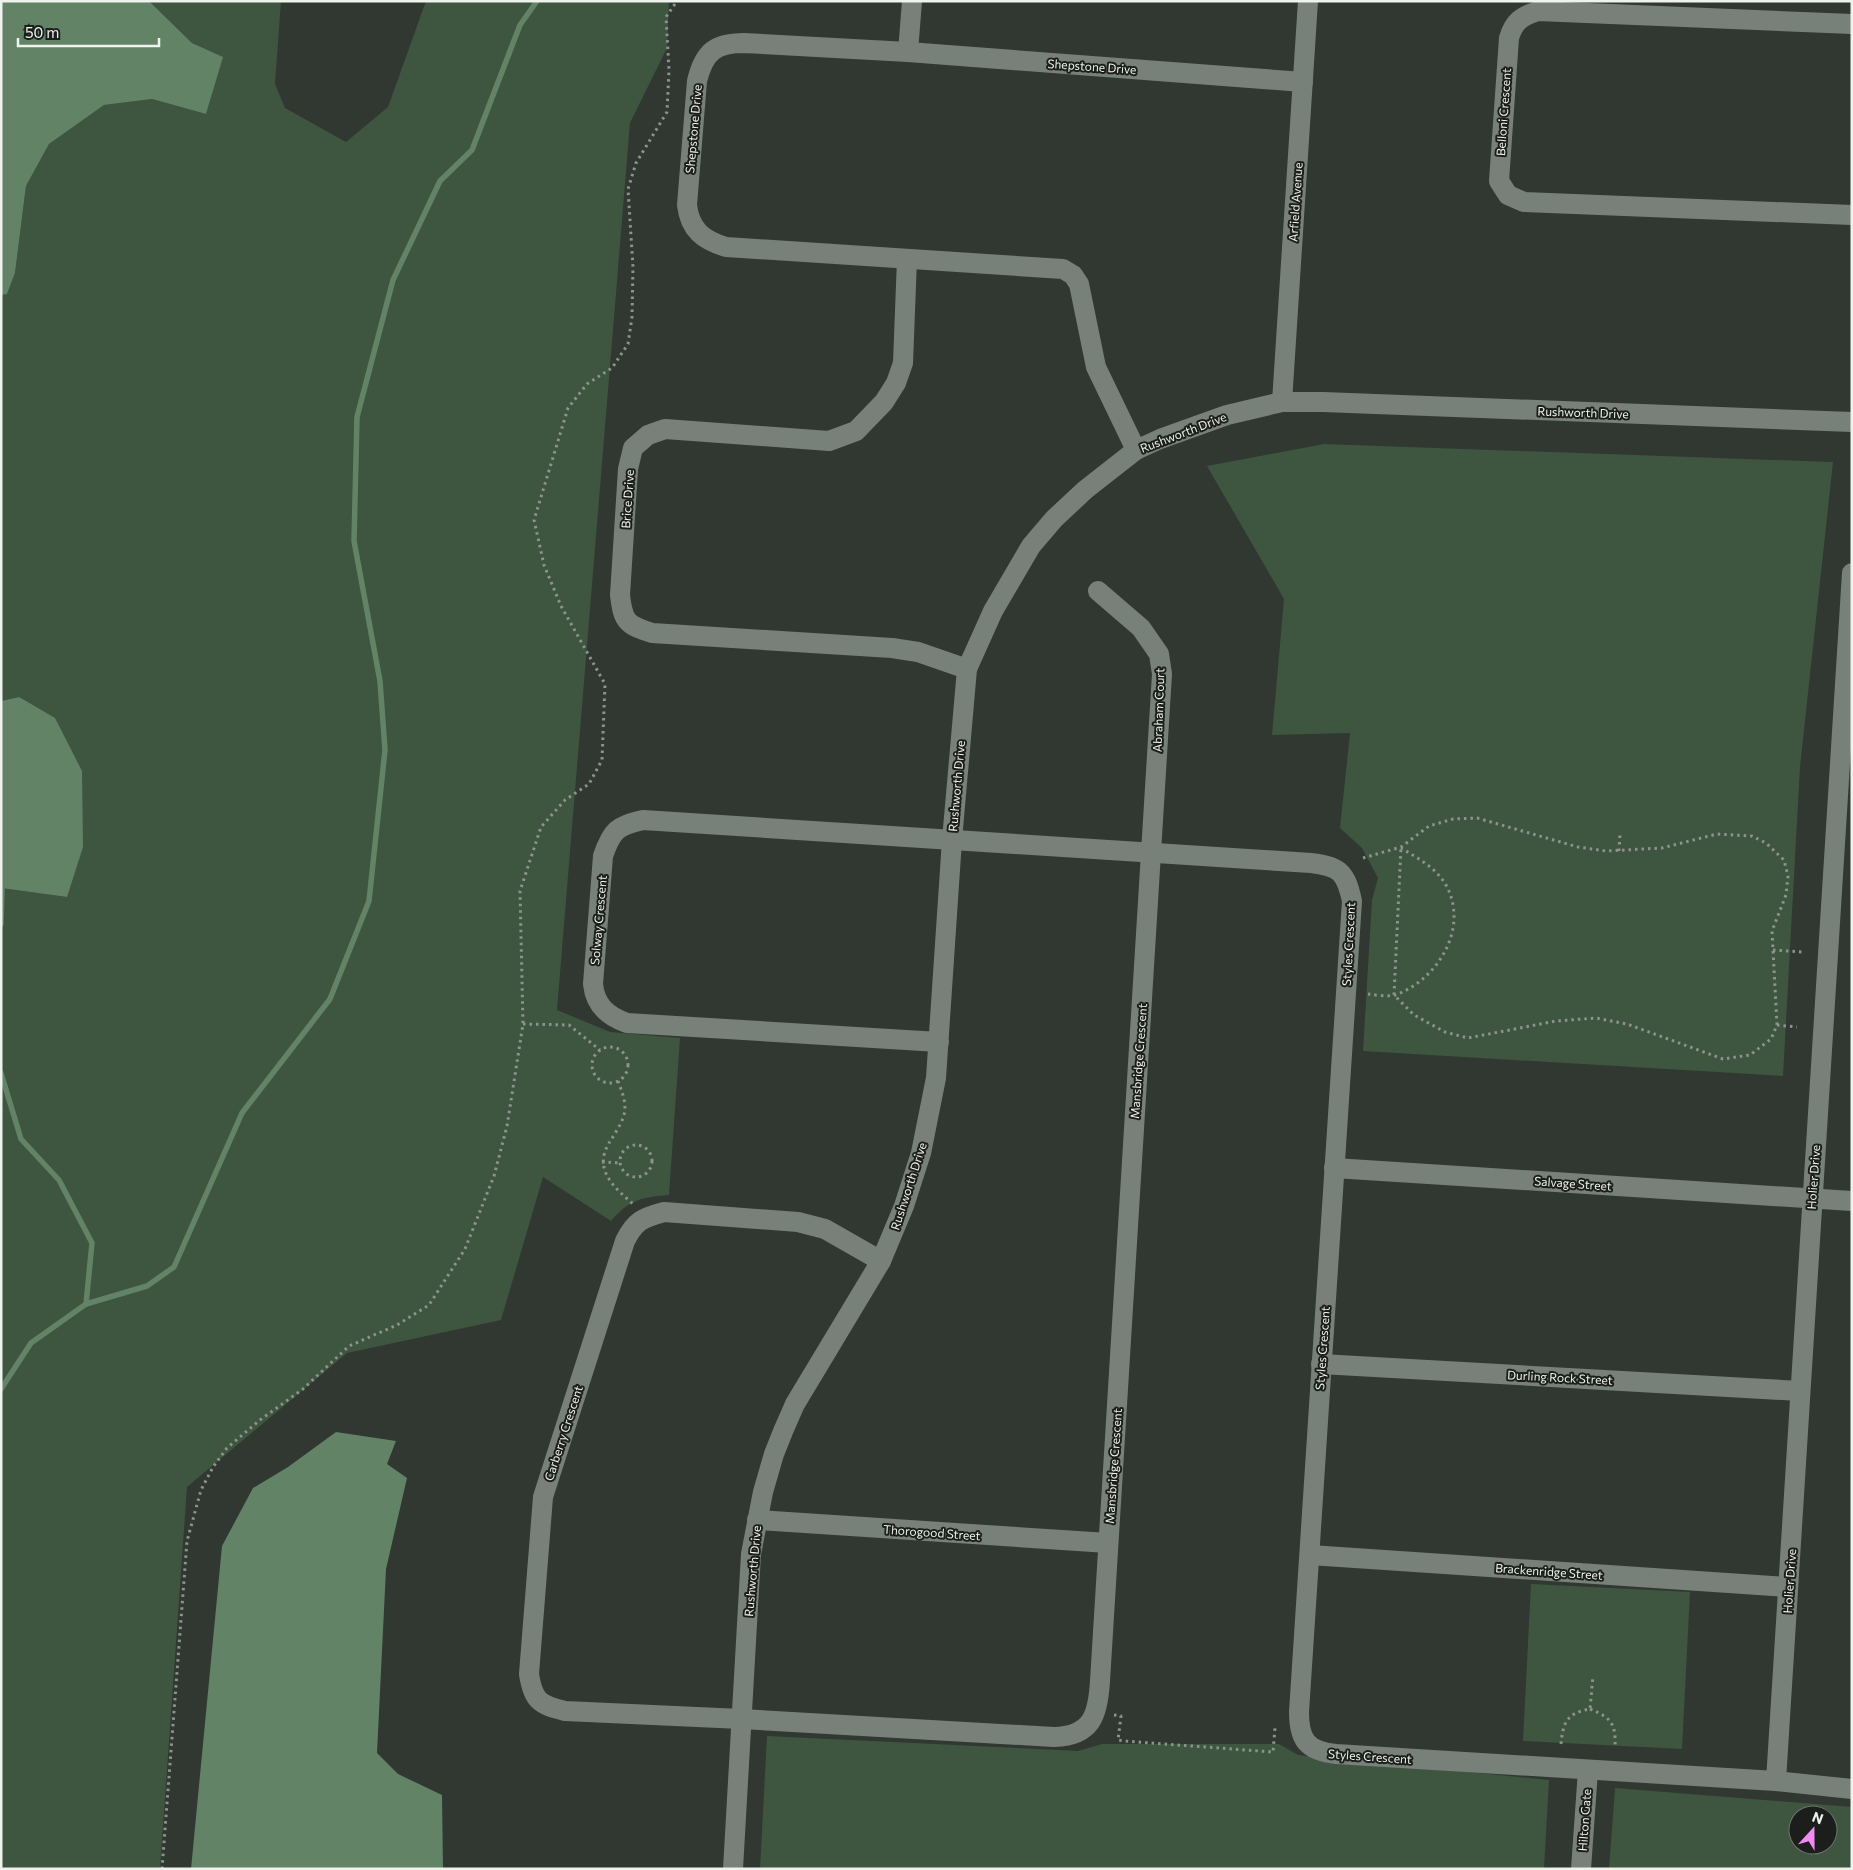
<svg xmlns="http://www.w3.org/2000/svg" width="1853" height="1870" viewBox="0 0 1853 1870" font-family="Commissioner,sans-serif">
	<rect width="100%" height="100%" fill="#303831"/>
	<!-- green -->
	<g fill="#3e5540" fill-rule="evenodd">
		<path d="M 149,1 L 281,1 L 275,84 L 285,108 L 346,142 L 388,107 L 426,1 L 669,1 L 667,48 L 630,123 L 557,1010 L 610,1032 L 680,1038 L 669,1195 C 642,1197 629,1200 611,1221 L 543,1177 L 501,1320 L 347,1353 L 187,1487 L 160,1869 L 1,1869 L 1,888 L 67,897 L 19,697 L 1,701 L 1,295 L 7,294 L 15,273 L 26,186 L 49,144 L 104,105 L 152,99 L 206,114 L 222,57 L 192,43 Z"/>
		<path d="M 1324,444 L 1833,462 L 1800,767 L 1783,1076 L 1363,1051 L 1372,900 L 1378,878 L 1362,848 L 1340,828 L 1350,733 L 1272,735 L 1284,599 L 1207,466 Z"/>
		<path d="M 1531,1584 L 1690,1592 L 1682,1749 L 1523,1741 Z"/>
		<path d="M 767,1736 L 1078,1751 L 1102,1744 L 1279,1744 L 1298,1755 L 1549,1780 L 1544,1869 L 760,1869 Z"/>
		<path d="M 1615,1788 L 1852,1807 L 1852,1869 L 1609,1869 ZM 1798,1815 L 1828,1815 L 1828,1845 L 1798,1845 Z"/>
	</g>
	<!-- water -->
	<g fill="#638366">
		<path d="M 1,1 L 149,1 L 192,43 L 223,57 L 206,114 L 152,99 L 104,105 L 49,144 L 26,186 L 15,273 L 7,294 L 1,295 Z"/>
		<path d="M 19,697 L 55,718 L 82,771 L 83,847 L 67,897 L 1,888 L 1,701 Z"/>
		<path d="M 336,1432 L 396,1441 L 387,1464 L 407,1478 L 386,1569 L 377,1753 L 398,1774 L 442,1795 L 443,1869 L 191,1869 L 222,1546 L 253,1488 L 288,1467 Z"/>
	</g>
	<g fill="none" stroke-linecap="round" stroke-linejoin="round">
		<!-- stream -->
		<g stroke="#638366" stroke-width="5.5">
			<path d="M 1,924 L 2,888"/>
			<path d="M 1,1073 L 21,1139 L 59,1180 L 92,1243 L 86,1304"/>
			<path d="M 1,1389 L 31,1343 L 86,1304 L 147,1286 L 174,1267 L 242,1113 L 330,999 L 369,901 L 385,750 L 380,681 L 354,541 L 357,417 L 393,280 L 440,181 L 472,150 L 520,25 L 537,1"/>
		</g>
		<!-- path -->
		<g stroke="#8d938d" stroke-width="3" stroke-dasharray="2.5 4" stroke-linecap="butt">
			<path d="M 1619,851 L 1620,834"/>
			<path d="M 1363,858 L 1401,847 L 1429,826 L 1453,819 L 1477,818 L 1578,847 L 1606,851 L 1662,848 L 1717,834 L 1752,836 L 1766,843 L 1784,860 L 1788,876 L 1786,895 L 1772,931 L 1777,1025 L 1771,1039 L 1750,1055 L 1723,1059 L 1627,1024 L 1596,1018 L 1556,1021 L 1468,1038 L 1445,1032 L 1414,1015 L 1394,995 L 1401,847"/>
			<path d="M 1773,950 L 1802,952"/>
			<path d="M 1368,994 C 1376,995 1387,997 1395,995 C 1436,981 1469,930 1447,887 C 1437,868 1419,859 1401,848"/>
			<path d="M 523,1024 L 569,1025 L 600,1050"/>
			<path d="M 1777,1025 L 1797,1027"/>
			<circle cx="610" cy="1065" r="18"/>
			<path d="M 618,1081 C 622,1092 627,1103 624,1115 C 621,1125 614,1135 609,1143 C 593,1170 614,1187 633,1204"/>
			<circle cx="636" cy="1161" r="16"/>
			<path d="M 602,1162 L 620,1163"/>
			<path d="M 1590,1709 C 1612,1718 1616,1724 1615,1748"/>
			<path d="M 1114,1715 L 1121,1716 L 1118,1740 L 1124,1741 L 1273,1752 L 1275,1728"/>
			<path d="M 1561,1744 C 1563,1722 1567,1713 1590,1709 L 1593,1676"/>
			<path d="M 162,1869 L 187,1541 L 201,1490 L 213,1467 L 227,1448 L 260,1420 L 303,1389 L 349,1346 L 397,1325 L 429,1305 L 465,1249 L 494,1176 L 507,1126 L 523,1024 L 520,891 L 541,827 L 565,800 L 589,784 L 602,760 L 605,684 L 561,606 L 544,565 L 534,520 L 568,408 L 587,384 L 612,368 L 628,344 L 632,317 L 633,267 L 628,189 L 636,163 L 667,112 L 669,70 L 666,17 L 677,1"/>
		</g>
		<!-- minor -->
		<g stroke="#788179" stroke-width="20">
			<path d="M 1852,24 L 1538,11 C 1522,16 1514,21 1509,38 L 1499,181 L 1508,195 L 1524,202 L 1852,215"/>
			<path d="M 908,52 L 912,1"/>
			<path d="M 907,259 L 903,363 L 896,383 L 884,402 L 856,431 L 829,441 L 665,429 L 648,435 L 633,448 L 628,469 L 620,595 C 623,622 627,625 652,633 L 892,648 L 918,652 L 967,669"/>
			<path d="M 1282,402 L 1308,1"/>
			<path d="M 1136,450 L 1096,367 L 1079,284 L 1073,275 L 1063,269 L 726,247 C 703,240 690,230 687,205 L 697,81 C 704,52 715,43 744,43 L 908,52 L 1303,82"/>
			<path d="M 939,1042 L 627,1023 C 607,1016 595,1005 593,984 L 603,856 C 612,830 617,826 643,820 L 1311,863 C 1340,866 1346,873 1352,901 L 1299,1712 C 1299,1740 1307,1751 1336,1754 L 1776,1781 L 1852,1789"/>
			<path d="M 1334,1168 L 1852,1201"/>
			<path d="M 881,1261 L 825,1229 L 798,1222 L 664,1212 C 642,1218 635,1221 625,1241 L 543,1497 L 529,1674 C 533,1701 540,1705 565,1711 L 741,1719 L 1054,1737 C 1092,1736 1098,1715 1100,1681 L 1162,674 L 1159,654 L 1141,628 L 1098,591"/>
			<path d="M 1321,1364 L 1800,1391"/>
			<path d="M 757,1520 L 1108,1543"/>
			<path d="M 1310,1555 L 1788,1587"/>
			<path d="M 1776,1781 L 1852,573"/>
			<path d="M 733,1869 L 751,1554 L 763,1492 L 774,1454 L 784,1429 L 795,1404 L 881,1261 L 904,1206 L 921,1153 L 936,1078 L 952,840 L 967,669 L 993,611 L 1031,546 L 1054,519 L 1085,490 L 1136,450 L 1160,439 L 1227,415 L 1282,402 L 1323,402 L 1852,422"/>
			<path d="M 1581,1869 L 1588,1770"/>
		</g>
	</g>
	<g text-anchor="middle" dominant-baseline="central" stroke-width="4" stroke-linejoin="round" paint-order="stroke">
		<!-- street labels -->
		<g font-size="12" fill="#eef3ee" stroke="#1b1e1b">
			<text transform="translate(1092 66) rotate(4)">Shepstone Drive</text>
			<text transform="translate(1503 112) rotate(-86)">Belloni Crescent</text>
			<text transform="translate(693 129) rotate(-85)">Shepstone Drive</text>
			<text transform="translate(1295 202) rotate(-86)">Arfield Avenue</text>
			<text transform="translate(1583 412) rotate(2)">Rushworth Drive</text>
			<text transform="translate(1183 432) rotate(-21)">Rushworth Drive</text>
			<text transform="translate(627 499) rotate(-86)">Brice Drive</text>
			<text transform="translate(1158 710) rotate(-88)">Abraham Court</text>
			<text transform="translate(956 786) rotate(-85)">Rushworth Drive</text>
			<text transform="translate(598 920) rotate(-85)">Solway Crescent</text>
			<text transform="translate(1348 944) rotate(-87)">Styles Crescent</text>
			<text transform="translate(1138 1061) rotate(-86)">Mansbridge Crescent</text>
			<text transform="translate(1813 1177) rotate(-86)">Holier Drive</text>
			<text transform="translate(1573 1183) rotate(4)">Salvage Street</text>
			<text transform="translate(908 1186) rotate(-72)">Rushworth Drive</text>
			<text transform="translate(1322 1348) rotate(-86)">Styles Crescent</text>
			<text transform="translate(1560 1377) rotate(3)">Durling Rock Street</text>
			<text transform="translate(563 1433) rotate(-72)">Carberry Crescent</text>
			<text transform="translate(1113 1466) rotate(-86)">Mansbridge Crescent</text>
			<text transform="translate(932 1532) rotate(4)">Thorogood Street</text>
			<text transform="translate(752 1571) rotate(-85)">Rushworth Drive</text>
			<text transform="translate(1549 1571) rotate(4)">Brackenridge Street</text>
			<text transform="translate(1789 1581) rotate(-86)">Holier Drive</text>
			<text transform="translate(1370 1756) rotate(4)">Styles Crescent</text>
			<text transform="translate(1584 1820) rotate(-86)">Hilton Gate</text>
		</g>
	</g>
	<!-- border -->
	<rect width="1853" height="1870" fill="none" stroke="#eef3ee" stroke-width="5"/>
	<!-- north arrow -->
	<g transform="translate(1813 1830) rotate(21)"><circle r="24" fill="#1b1e1b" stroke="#6f736f"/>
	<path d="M0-4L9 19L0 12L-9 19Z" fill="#f28af3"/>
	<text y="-8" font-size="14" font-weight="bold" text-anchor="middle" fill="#eef3ee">N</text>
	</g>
	<!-- scale -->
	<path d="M18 38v8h141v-8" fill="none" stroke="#eef3ee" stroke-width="2.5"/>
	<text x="25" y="38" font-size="15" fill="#eef3ee" stroke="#1b1e1b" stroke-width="4" paint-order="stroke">50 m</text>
</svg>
